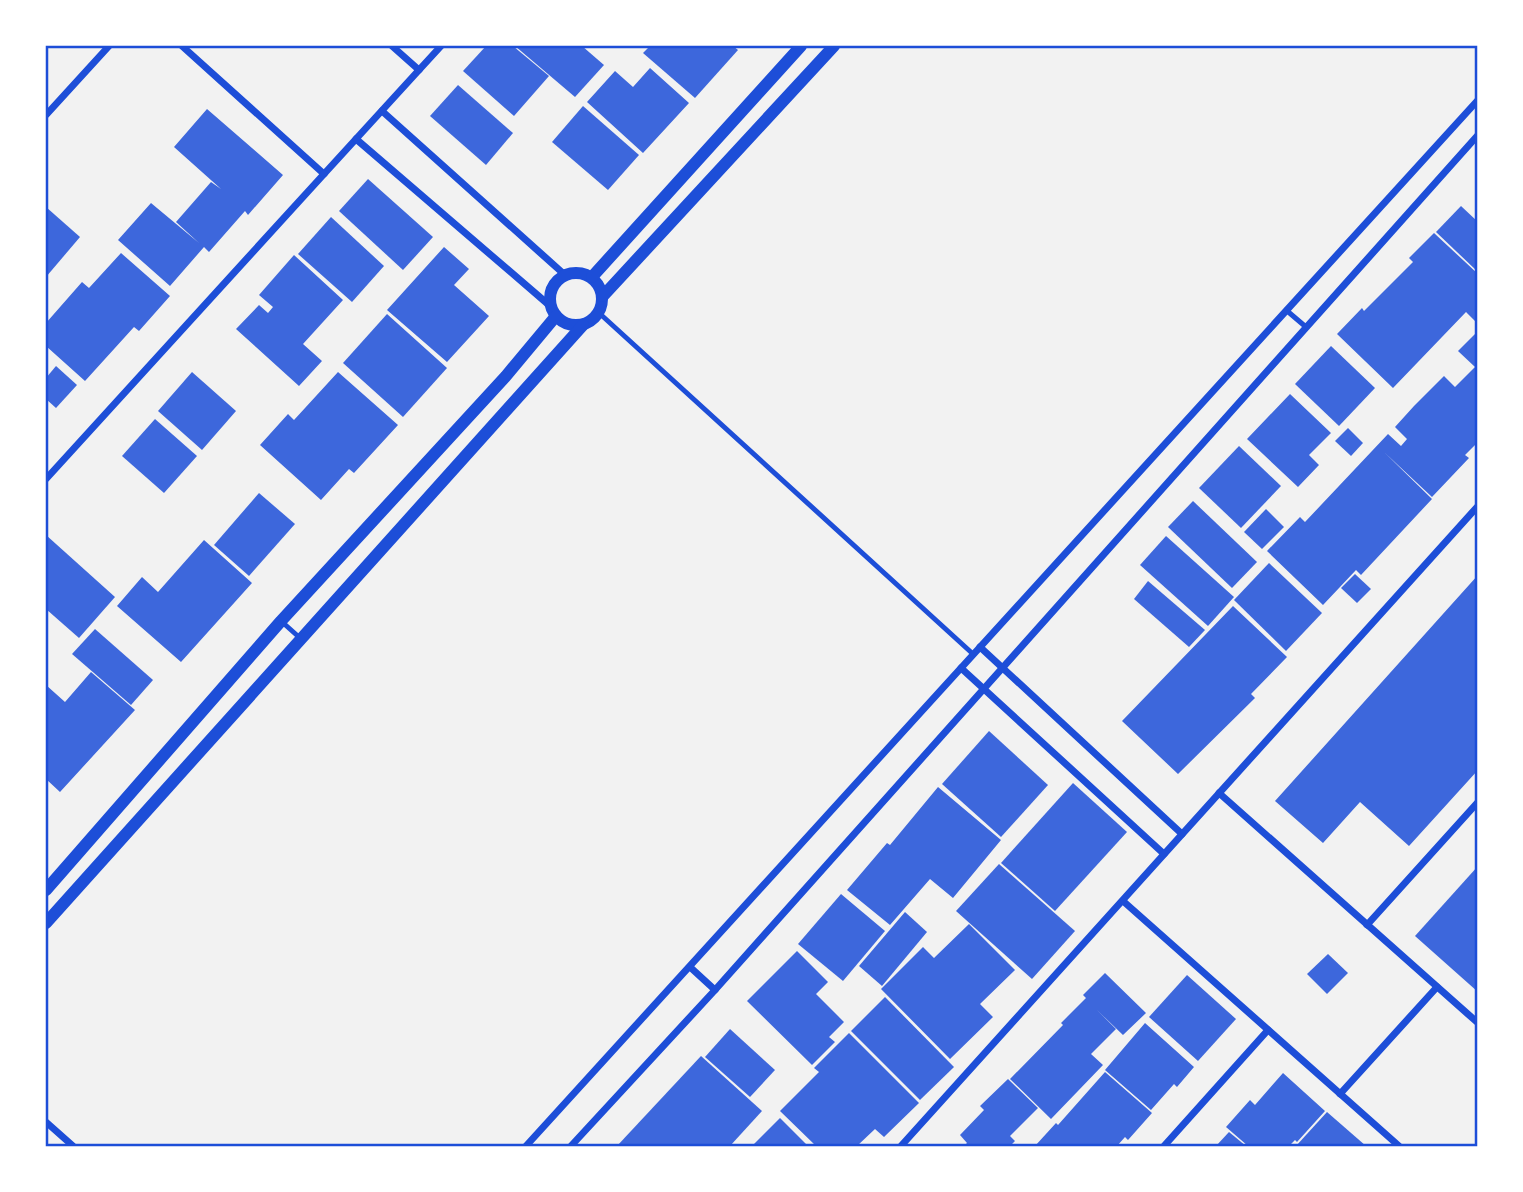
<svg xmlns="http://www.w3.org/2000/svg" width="1523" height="1192" viewBox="0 0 1523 1192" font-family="Quicksand,sans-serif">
	<rect width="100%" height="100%" fill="#f2f2f2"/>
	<!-- building -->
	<g fill="#3d67dc">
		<path d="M 486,46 L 513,46 L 549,76 L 514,116 L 463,71 Z"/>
		<path d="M 515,46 L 582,46 L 604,65 L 575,97 Z"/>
		<path d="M 650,46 L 733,46 L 738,50 L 695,98 L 643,53 Z"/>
		<path d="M 650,68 L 689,103 L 643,153 L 587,102 L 615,71 L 633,87 Z"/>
		<path d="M 458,85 L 513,133 L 486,165 L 430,116 Z"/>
		<path d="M 583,106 L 639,155 L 608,190 L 552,142 Z"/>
		<path d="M 207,109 L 283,175 L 248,215 L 245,211 L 209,252 L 204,247 L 170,286 L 118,240 L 151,203 L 199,243 L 176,222 L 211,182 L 221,189 L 174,147 Z"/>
		<path d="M 368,179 L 433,237 L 403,270 L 339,211 Z"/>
		<path d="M 1461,206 L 1478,222 L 1478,272 L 1436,232 Z"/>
		<path d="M 46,207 L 80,237 L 46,277 Z"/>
		<path d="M 331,217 L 384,266 L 352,302 L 298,254 Z"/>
		<path d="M 1434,233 L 1478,274 L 1478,318 L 1475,321 L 1466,312 L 1393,388 L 1337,334 L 1362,308 L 1364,311 L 1413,262 L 1409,258 Z"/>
		<path d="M 444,247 L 469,269 L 454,285 L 489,316 L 447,362 L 387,310 Z"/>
		<path d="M 121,253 L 170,296 L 139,331 L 134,327 L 85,381 L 46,346 L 46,323 L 82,282 L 89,288 Z"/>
		<path d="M 294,255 L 343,300 L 303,344 L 322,361 L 299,386 L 236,329 L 259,305 L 268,313 L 273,307 L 259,295 Z"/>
		<path d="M 387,314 L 447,368 L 403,417 L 343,363 Z"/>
		<path d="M 1478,331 L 1478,442 L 1465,455 L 1469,458 L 1432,497 L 1384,452 L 1432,499 L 1361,575 L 1356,570 L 1323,605 L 1267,551 L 1300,517 L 1305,522 L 1388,434 L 1401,446 L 1407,439 L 1395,427 L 1414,406 L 1444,376 L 1455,387 L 1475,367 L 1458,351 Z"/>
		<path d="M 1331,346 L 1375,388 L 1339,426 L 1295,384 Z"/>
		<path d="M 56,366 L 77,385 L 56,408 L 46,399 L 46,378 Z"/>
		<path d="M 192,372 L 236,411 L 202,450 L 158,411 Z"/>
		<path d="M 338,372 L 398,425 L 354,473 L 349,469 L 321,500 L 260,445 L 288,414 L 294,420 Z"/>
		<path d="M 1290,394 L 1331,433 L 1309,455 L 1319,465 L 1298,487 L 1247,439 Z"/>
		<path d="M 155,419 L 197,456 L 164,493 L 122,456 Z"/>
		<path d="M 1348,428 L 1363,443 L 1351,456 L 1335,441 Z"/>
		<path d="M 1239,446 L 1281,486 L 1241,528 L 1199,488 Z"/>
		<path d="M 259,493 L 295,524 L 249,576 L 214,545 Z"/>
		<path d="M 1193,501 L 1257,562 L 1232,588 L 1168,527 Z"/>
		<path d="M 1266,509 L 1284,527 L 1262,549 L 1244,532 Z"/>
		<path d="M 46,535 L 115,597 L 79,638 L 46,609 Z"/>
		<path d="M 1166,536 L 1234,597 L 1208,626 L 1140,565 Z"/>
		<path d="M 204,540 L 252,583 L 181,662 L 117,606 L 142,577 L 158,592 Z"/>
		<path d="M 1269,563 L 1322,613 L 1286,651 L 1234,600 Z"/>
		<path d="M 1355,574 L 1371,589 L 1357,603 L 1341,588 Z"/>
		<path d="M 1478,575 L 1478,770 L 1409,846 L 1360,802 L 1323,843 L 1275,801 Z"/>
		<path d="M 1148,581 L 1205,630 L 1189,647 L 1134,599 Z"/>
		<path d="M 1233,606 L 1287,657 L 1251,694 L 1255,698 L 1178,774 L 1122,721 Z"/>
		<path d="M 95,629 L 153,680 L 131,705 L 72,654 Z"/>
		<path d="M 91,672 L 135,710 L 60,792 L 46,779 L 46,685 L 65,702 Z"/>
		<path d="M 989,731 L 1048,785 L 1001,837 L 942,784 Z"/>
		<path d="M 1073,783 L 1127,832 L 1055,911 L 1001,863 Z"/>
		<path d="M 938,787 L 1001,840 L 953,898 L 930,879 L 890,925 L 847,890 L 887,843 L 890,845 Z"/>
		<path d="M 999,864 L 1075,931 L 1032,979 L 956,911 Z"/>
		<path d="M 1478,866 L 1478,992 L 1415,936 Z"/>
		<path d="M 841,894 L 885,931 L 843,981 L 798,944 Z"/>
		<path d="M 905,912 L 927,932 L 882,986 L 859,966 Z"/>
		<path d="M 969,924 L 1015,970 L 980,1004 L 993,1017 L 950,1059 L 881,989 L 923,947 L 934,958 Z"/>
		<path d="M 797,951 L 828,982 L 816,994 L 844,1022 L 829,1037 L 835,1042 L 812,1065 L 747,1001 Z"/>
		<path d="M 1328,954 L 1348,973 L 1327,994 L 1307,974 Z"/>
		<path d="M 1105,973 L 1146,1013 L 1123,1035 L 1097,1010 L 1116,1029 L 1091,1054 L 1103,1065 L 1051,1119 L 1010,1079 L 1063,1025 L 1061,1023 L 1086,998 L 1083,995 Z"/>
		<path d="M 1187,975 L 1236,1019 L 1198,1061 L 1149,1017 Z"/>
		<path d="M 885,997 L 954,1067 L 920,1100 L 851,1031 Z"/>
		<path d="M 1145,1023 L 1194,1067 L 1177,1087 L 1174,1084 L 1151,1110 L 1105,1070 Z"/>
		<path d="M 730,1029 L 775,1070 L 750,1097 L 705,1057 Z"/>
		<path d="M 849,1033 L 919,1103 L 884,1137 L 875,1129 L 857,1146 L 816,1146 L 780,1111 L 819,1072 L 814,1068 Z"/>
		<path d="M 701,1056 L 762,1111 L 730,1146 L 617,1146 Z"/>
		<path d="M 1105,1072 L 1152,1113 L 1128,1140 L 1125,1137 L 1117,1146 L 1035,1146 L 1056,1123 L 1058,1125 Z"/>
		<path d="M 1283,1073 L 1325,1111 L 1297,1142 L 1295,1140 L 1289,1146 L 1248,1146 L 1226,1127 L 1250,1100 L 1255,1105 Z"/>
		<path d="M 1008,1079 L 1038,1108 L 1010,1136 L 1015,1141 L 1010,1146 L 964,1146 L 967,1143 L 960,1135 L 984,1110 L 980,1106 Z"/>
		<path d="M 1327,1112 L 1366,1146 L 1296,1146 Z"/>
		<path d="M 780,1118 L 808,1146 L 752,1146 Z"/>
		<path d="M 1229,1132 L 1246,1146 L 1216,1146 Z"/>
	</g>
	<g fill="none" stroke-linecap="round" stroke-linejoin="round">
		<!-- service -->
		<g stroke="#1d4ed8" stroke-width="5">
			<path d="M 1286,310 L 1306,327"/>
			<path d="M 598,312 L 973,654"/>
			<path d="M 281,621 L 300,638"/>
		</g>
		<!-- minor -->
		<g stroke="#1d4ed8" stroke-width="7">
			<path d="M 182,46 L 324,174 L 419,70 L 392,46"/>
			<path d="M 419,70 L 441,46"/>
			<path d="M 382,111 L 565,275"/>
			<path d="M 46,115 L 109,46"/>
			<path d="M 356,139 L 549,305"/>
			<path d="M 46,479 L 324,174"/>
			<path d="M 980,647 L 1182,834"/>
			<path d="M 961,668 L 1164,854"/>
			<path d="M 1219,793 L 1478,1023"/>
			<path d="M 1123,901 L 1399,1146"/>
			<path d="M 1367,925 L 1478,802"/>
			<path d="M 690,967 L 715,990"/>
			<path d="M 1340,1094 L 1437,987"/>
			<path d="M 46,1122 L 73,1146"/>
			<path d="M 526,1146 L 1478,100"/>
			<path d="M 571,1146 L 715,990 L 1478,135"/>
			<path d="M 901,1146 L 1478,506"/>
			<path d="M 1164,1146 L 1268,1030"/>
		</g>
		<!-- tertiary -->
		<g stroke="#1d4ed8" stroke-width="12">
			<circle cx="576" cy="299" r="26"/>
			<path d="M 592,277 L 801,46"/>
			<path d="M 603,296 L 834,46"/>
			<path d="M 46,890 L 281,621 L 506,376 L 556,316"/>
			<path d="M 46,923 L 583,325"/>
		</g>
	</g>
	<!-- border -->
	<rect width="1523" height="1192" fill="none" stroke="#ffffff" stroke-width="94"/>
	<rect x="47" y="47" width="1429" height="1098" fill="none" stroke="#1d4ed8" stroke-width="2.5"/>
</svg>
